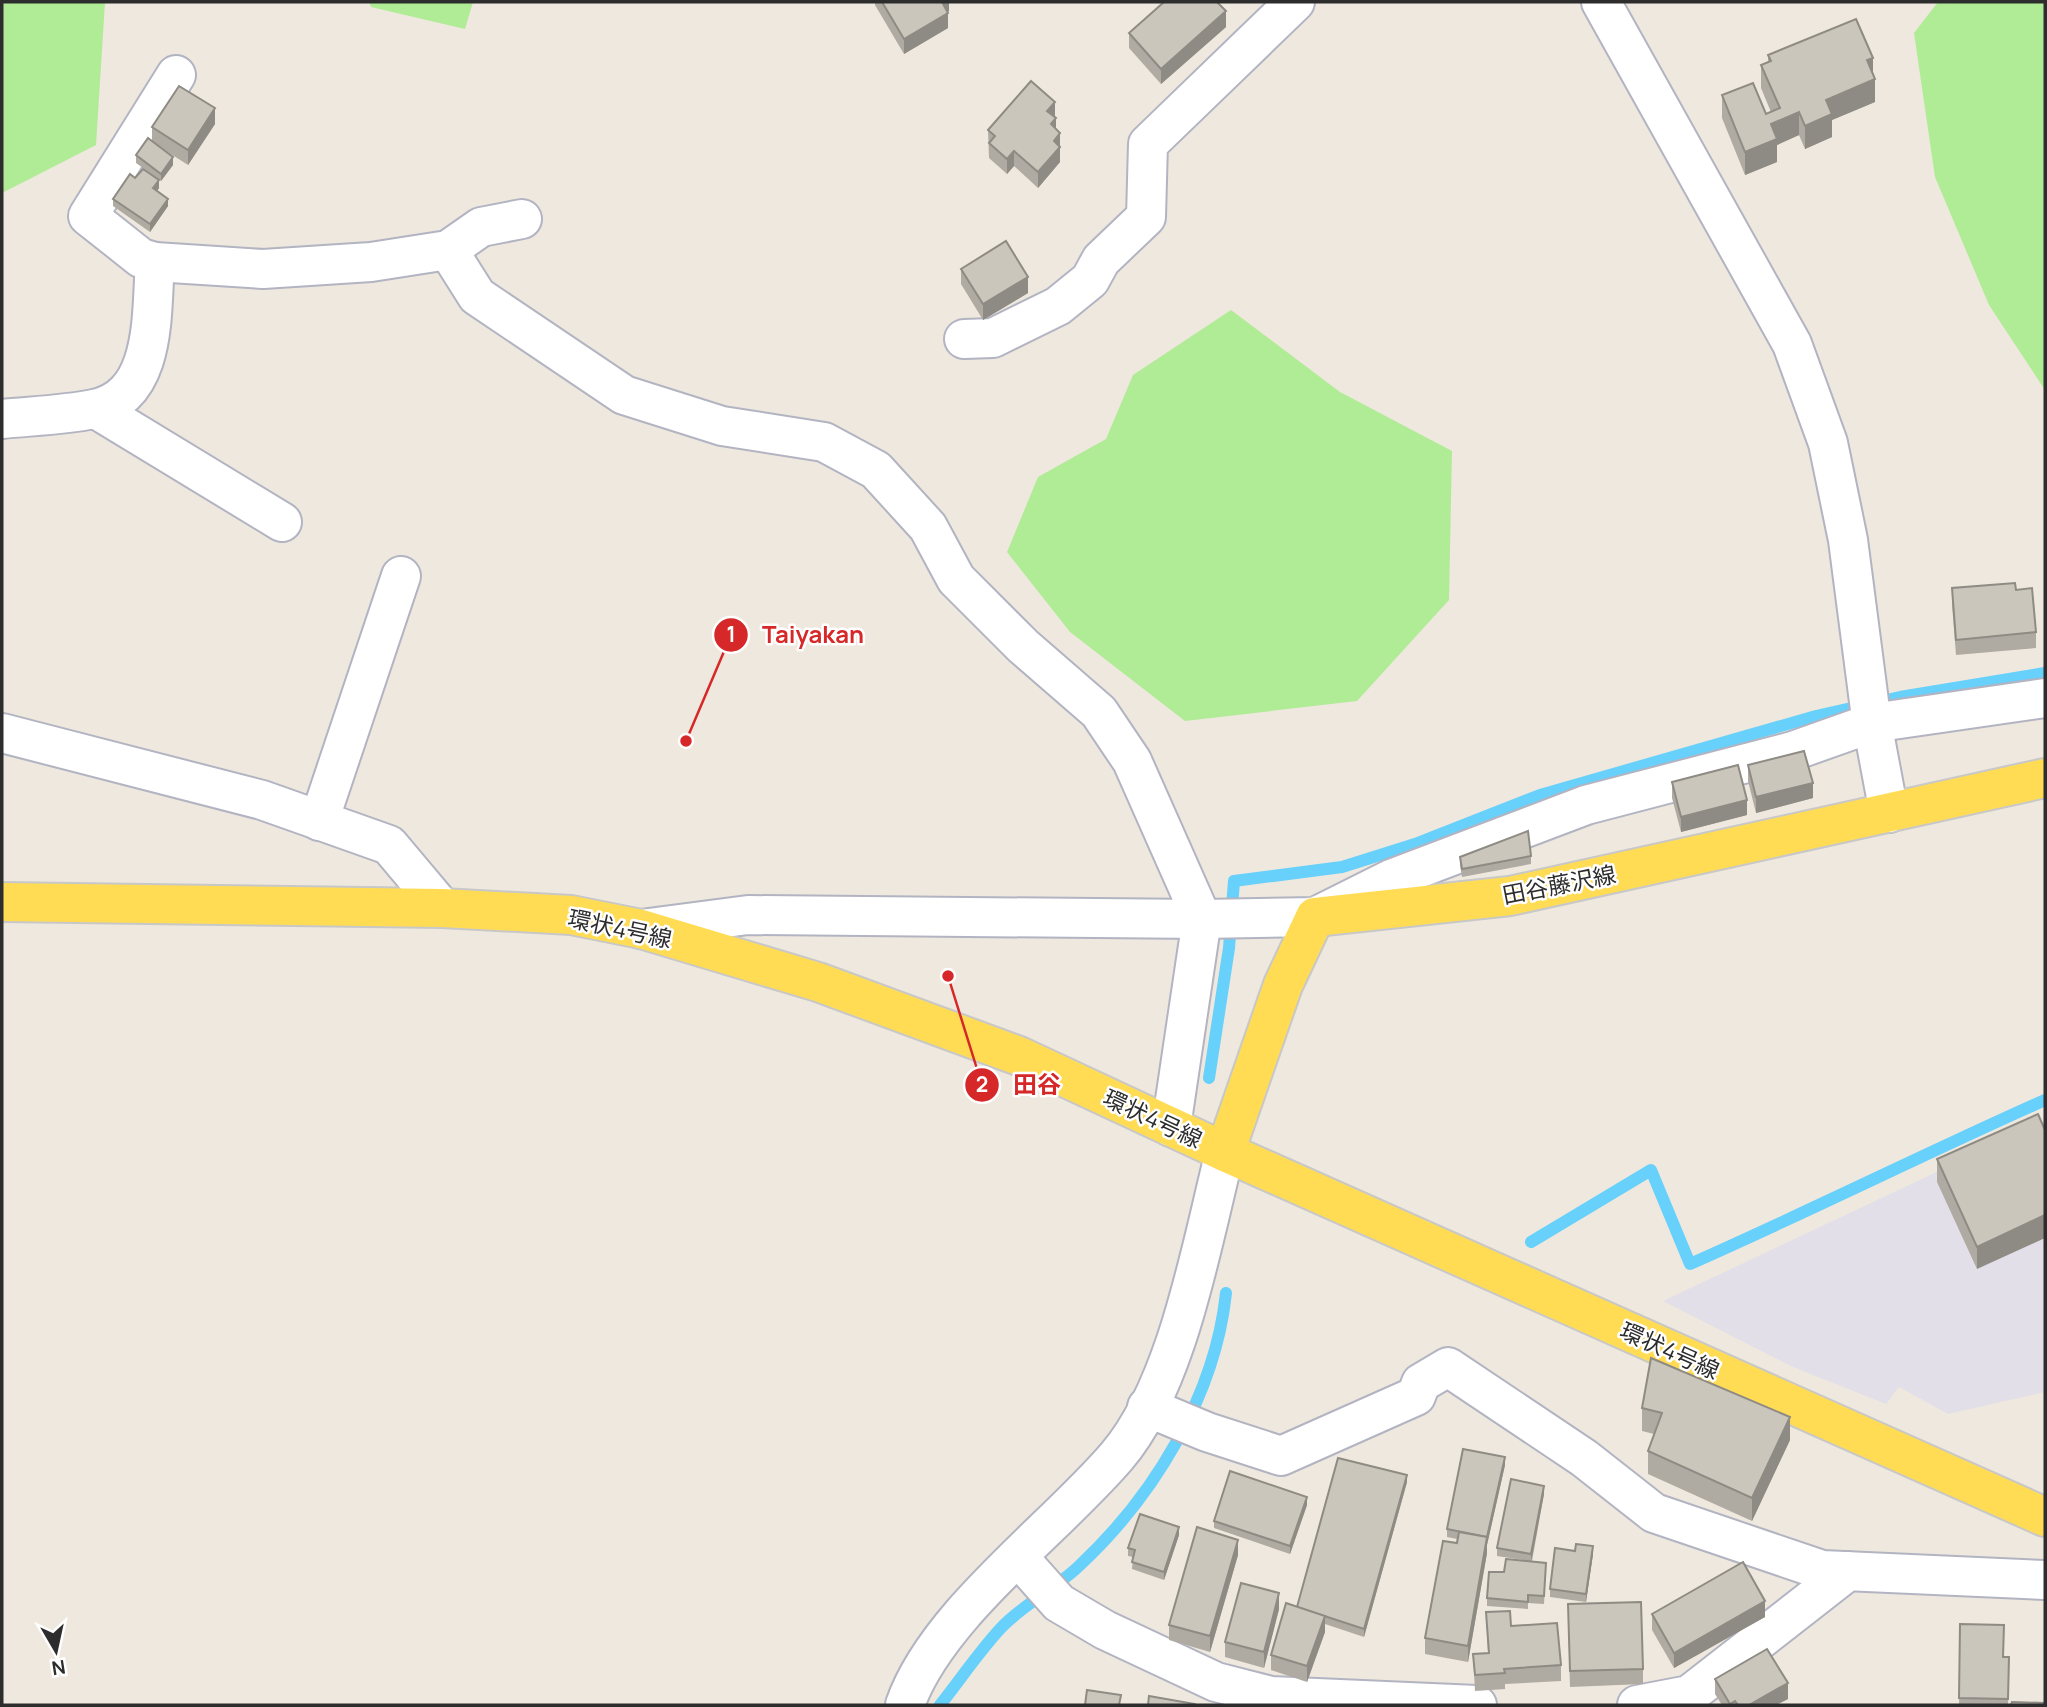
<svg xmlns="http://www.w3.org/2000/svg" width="2047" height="1707" viewBox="0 0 2047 1707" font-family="Manrope,'Noto Sans JP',sans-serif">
	<rect width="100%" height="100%" fill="#efe8de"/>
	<!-- industrial -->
	<path fill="#e2dfe8" d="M 2045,1121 L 2045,1392 L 1948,1414 L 1899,1387 L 1886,1404 L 1793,1367 L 1663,1301 Z"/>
	<!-- green -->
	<g fill="#b0eb96">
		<path d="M 2,2 L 105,2 L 96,145 L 2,193 Z"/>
		<path d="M 369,2 L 473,2 L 465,29 L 371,7 Z"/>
		<path d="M 1938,2 L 2045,2 L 2045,390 L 1989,305 L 1935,177 L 1914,33 Z"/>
		<path d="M 1231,310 L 1340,392 L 1452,451 L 1449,600 L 1357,701 L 1185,721 L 1070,632 L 1007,552 L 1038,477 L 1106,439 L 1133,375 Z"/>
	</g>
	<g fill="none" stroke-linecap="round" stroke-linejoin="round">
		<!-- stream -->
		<g stroke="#67d0fb" stroke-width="12">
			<path d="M 1209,1078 L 1229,948 L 1234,881 L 1342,867 L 1415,844 L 1540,795 L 1816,716 L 1900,697 L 2045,673"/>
			<path d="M 1531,1242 L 1651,1170 L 1690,1264 C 1810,1211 1926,1153 2045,1100"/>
			<path d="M 940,1705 C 960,1680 978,1653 1000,1629 C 1022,1605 1055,1589 1079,1566 C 1154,1496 1215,1396 1226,1293"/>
		</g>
		<!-- minor casing -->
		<g stroke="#b2b4c2" stroke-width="42">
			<g id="minor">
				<path d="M 1601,2 L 1792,344 L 1828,443 L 1848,540 L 1871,717 L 1889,813"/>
				<path d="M 176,75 L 88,216 L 141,258 L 155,262 L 263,269 L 371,262 L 448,250 L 481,227 L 522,219"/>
				<path d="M 448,250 L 477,296 L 624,395 L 722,426 L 824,442 L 876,470 L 928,527 L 956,579 L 1023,646 L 1099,712 L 1132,761 L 1202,919 L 1171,1127"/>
				<path d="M 964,339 L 993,338 L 1058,306 L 1090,280 L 1101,260 L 1146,217 L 1148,144 L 1295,2"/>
				<path d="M 96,409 L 282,522"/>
				<path d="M 2,419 C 32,416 64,415 94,409 C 158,396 151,312 155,262"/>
				<path d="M 2,733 L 262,800 L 389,845 L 442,908"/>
				<path d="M 319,821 L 401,576"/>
				<path d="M 641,929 L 748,915 L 1202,919 L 1315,917 L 1391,879 L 1586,805 L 1793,751 L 1872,723 L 2045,698"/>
				<path d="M 1147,1407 L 1207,1432 L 1281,1456 L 1416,1396 L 1421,1383 L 1448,1367 L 1584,1458 L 1654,1513 L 1822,1570 L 2045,1580"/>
				<path d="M 1018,1557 L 1059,1603 L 1105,1630 L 1216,1682 L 1271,1696 L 1477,1705"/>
				<path d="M 905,1705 C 936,1615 1055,1529 1117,1456 C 1178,1385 1202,1242 1225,1152"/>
				<path d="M 1637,1705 L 1689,1695 L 1848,1571"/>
			</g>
		</g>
		<!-- major casing -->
		<g stroke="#c8c8c8" stroke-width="42">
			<g id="major">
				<path d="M 2,902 L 442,908 L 571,915 L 641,929 L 818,982 L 1019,1056 L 1225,1152 L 2045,1517"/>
				<path d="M 1225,1152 L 1283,985 L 1315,917 L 1510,896 L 2045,778"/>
			</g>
		</g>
		<!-- minor -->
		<use href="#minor" stroke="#fff" stroke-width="38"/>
		<!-- major -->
		<use href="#major" stroke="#ffdc54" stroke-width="38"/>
	</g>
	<!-- wall -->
	<g fill="#afaaa2">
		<path d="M 875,2 L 949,2 L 949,11 L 948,11 L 948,28 L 904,54 L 875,5 Z"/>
		<path d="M 1226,27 L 1161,84 L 1129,48 L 1129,33 Z"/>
		<path d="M 1768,55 L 1873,74 L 1875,102 L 1832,120 L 1832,137 L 1805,149 L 1799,135 L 1777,145 L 1777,162 L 1745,175 L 1722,118 L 1722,95 L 1766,114 L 1771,112 L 1761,88 L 1761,65 L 1768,62 Z"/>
		<path d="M 1055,117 L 1056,129 L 1060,133 L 1060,162 L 1038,188 L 1014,166 L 1007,174 L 989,158 L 988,130 Z"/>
		<path d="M 215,124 L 188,165 L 160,147 L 173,165 L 161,181 L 136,163 L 136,155 L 152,141 L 152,127 Z"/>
		<path d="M 135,178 L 159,188 L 157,191 L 168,206 L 150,232 L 113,206 L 113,199 Z"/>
		<path d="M 961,269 L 1028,293 L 983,320 L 961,284 Z"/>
		<path d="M 1952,588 L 2016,590 L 2036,632 L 2036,648 L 1956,655 L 1952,604 Z"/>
		<path d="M 1748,765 L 1813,798 L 1756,813 L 1748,781 Z"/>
		<path d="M 1672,782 L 1747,815 L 1681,832 L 1672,798 Z"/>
		<path d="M 1531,856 L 1531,864 L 1462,877 L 1460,865 L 1460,857 Z"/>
		<path d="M 2038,1114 L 1977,1269 L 1937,1182 L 1937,1159 Z"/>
		<path d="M 1642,1408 L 1790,1440 L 1752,1521 L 1648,1474 L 1648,1451 L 1654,1434 L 1642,1431 Z"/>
		<path d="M 1505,1465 L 1487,1545 L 1487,1553 L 1468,1662 L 1425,1654 L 1425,1638 L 1457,1539 L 1447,1537 L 1447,1529 Z"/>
		<path d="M 1407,1482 L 1364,1637 L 1325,1624 L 1325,1632 L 1307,1682 L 1271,1670 L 1271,1655 L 1297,1607 Z"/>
		<path d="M 1544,1494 L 1532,1561 L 1546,1570 L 1544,1604 L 1528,1603 L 1528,1609 L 1487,1606 L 1487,1598 L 1504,1572 L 1523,1560 L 1497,1556 L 1497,1548 Z"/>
		<path d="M 1307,1505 L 1290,1554 L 1214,1528 L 1214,1521 Z"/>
		<path d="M 1179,1535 L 1164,1580 L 1132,1569 L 1133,1557 L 1128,1556 L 1128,1548 Z"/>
		<path d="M 1575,1551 L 1593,1554 L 1586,1602 L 1550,1597 L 1550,1589 Z"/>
		<path d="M 1238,1555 L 1210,1652 L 1169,1640 L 1169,1625 Z"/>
		<path d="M 1279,1609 L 1264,1668 L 1225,1657 L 1225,1642 Z"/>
		<path d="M 1486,1612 L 1511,1626 L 1561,1665 L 1561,1681 L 1505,1684 L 1505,1689 L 1475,1691 L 1473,1654 L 1488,1653 Z"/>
		<path d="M 1652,1614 L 1765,1617 L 1674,1668 L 1652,1630 Z"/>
		<path d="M 1568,1620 L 1643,1669 L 1643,1684 L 1570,1687 Z"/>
		<path d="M 1960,1624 L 2004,1657 L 2009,1657 L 2008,1705 L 1959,1705 Z"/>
		<path d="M 1715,1679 L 1788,1699 L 1776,1705 L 1722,1705 L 1715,1694 Z"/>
	</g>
	<!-- shaded-wall -->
	<g fill="#8e8b84">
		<path d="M 941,2 L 949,2 L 949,11 L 941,16 Z"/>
		<path d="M 1226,11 L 1226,27 L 1161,84 L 1161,69 Z"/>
		<path d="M 948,13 L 948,28 L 904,54 L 904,39 Z"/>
		<path d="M 1873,58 L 1873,80 L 1875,79 L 1875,102 L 1832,120 L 1832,137 L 1805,149 L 1805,126 L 1826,100 L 1867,60 Z"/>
		<path d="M 1055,102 L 1055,118 L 1047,111 Z"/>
		<path d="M 215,108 L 215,124 L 188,165 L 188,150 Z"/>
		<path d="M 1799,112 L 1799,135 L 1777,145 L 1777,162 L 1745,175 L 1745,152 L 1771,124 Z"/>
		<path d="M 1056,118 L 1056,134 L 1051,124 Z"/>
		<path d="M 1060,133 L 1060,162 L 1038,188 L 1038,172 L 1054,141 Z"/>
		<path d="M 1014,151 L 1014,166 L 1007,174 L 1007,159 Z"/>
		<path d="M 173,157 L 173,165 L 161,181 L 161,174 Z"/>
		<path d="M 159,180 L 159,188 L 153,196 L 153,188 Z"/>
		<path d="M 168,199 L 168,206 L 150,232 L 150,224 Z"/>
		<path d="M 1028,277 L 1028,293 L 983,320 L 983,304 Z"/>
		<path d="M 1813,783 L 1813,798 L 1756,813 L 1756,797 Z"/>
		<path d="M 1747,800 L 1747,815 L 1681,832 L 1681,817 Z"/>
		<path d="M 2045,1215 L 2045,1238 L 1977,1269 L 1977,1247 Z"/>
		<path d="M 1790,1417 L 1790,1440 L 1752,1521 L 1752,1498 Z"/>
		<path d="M 1505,1457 L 1505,1465 L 1487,1545 L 1487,1553 L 1468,1662 L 1468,1646 L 1487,1537 Z"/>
		<path d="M 1407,1475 L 1407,1482 L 1364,1637 L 1364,1629 Z"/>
		<path d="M 1544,1486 L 1544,1494 L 1531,1562 L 1531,1554 Z"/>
		<path d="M 1307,1497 L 1307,1505 L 1290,1554 L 1290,1546 Z"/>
		<path d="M 1179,1527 L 1179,1535 L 1164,1580 L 1164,1572 Z"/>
		<path d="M 1238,1540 L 1238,1555 L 1210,1652 L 1210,1636 Z"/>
		<path d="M 1593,1546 L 1593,1554 L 1586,1602 L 1586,1594 Z"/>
		<path d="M 1279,1593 L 1279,1609 L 1264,1668 L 1264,1652 Z"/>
		<path d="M 1765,1601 L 1765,1617 L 1674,1668 L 1674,1653 Z"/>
		<path d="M 1325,1616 L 1325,1632 L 1307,1682 L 1307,1666 Z"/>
		<path d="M 1788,1683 L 1788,1699 L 1776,1705 L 1749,1705 Z"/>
	</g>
	<!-- building -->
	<g fill="#cbc6bc" stroke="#8e8b84" stroke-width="2">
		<path d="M 882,2 L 942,2 L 948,13 L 904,39 Z"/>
		<path d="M 1164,2 L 1217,2 L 1226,11 L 1161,69 L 1129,33 Z"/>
		<path d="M 1856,19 L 1873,58 L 1867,60 L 1875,79 L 1826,100 L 1832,114 L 1805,126 L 1799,112 L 1771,124 L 1777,139 L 1745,152 L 1722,95 L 1753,83 L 1766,114 L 1780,108 L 1761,65 L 1771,61 L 1768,55 Z"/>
		<path d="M 1031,81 L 1055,102 L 1047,111 L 1056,118 L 1051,124 L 1060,133 L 1054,141 L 1060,147 L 1038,172 L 1014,151 L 1007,159 L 989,143 L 995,136 L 988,130 Z"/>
		<path d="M 179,86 L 215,108 L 188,150 L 152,127 Z"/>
		<path d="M 148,138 L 173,157 L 161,174 L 136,155 Z"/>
		<path d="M 143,169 L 159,180 L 153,188 L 168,199 L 150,224 L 113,199 L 130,174 L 135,178 Z"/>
		<path d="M 1006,241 L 1028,277 L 983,304 L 961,269 Z"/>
		<path d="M 2015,583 L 2016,590 L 2032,588 L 2036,632 L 1956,640 L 1952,588 Z"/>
		<path d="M 1804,751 L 1813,783 L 1756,797 L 1748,765 Z"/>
		<path d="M 1738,765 L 1747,800 L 1681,817 L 1672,782 Z"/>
		<path d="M 1528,831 L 1531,856 L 1462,869 L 1460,857 Z"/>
		<path d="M 2038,1114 L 2045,1130 L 2045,1215 L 1977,1247 L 1937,1159 Z"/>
		<path d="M 1651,1358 L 1790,1417 L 1752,1498 L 1648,1451 L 1662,1413 L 1642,1408 Z"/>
		<path d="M 1463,1449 L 1505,1457 L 1487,1537 L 1447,1529 Z"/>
		<path d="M 1338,1458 L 1407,1475 L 1364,1629 L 1297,1607 Z"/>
		<path d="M 1230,1471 L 1307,1497 L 1290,1546 L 1214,1521 Z"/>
		<path d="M 1511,1479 L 1544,1486 L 1531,1554 L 1497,1548 Z"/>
		<path d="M 1140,1514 L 1179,1527 L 1164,1572 L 1132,1562 L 1135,1550 L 1128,1548 Z"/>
		<path d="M 1197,1527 L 1238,1540 L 1210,1636 L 1169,1625 Z"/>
		<path d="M 1459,1532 L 1487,1537 L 1468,1646 L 1425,1638 L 1443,1541 L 1457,1543 Z"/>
		<path d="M 1576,1544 L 1593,1546 L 1586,1594 L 1550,1589 L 1555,1548 L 1575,1551 Z"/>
		<path d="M 1506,1559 L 1546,1563 L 1544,1596 L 1528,1595 L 1528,1602 L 1487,1598 L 1489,1572 L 1504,1572 Z"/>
		<path d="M 1743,1562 L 1765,1601 L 1674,1653 L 1652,1614 Z"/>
		<path d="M 1241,1583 L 1279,1593 L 1264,1652 L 1225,1642 Z"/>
		<path d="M 1641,1602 L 1643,1669 L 1570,1671 L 1568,1604 Z"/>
		<path d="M 1286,1603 L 1325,1616 L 1307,1666 L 1271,1655 Z"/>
		<path d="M 1510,1611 L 1511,1626 L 1557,1623 L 1561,1665 L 1504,1669 L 1505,1673 L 1475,1675 L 1473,1654 L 1489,1653 L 1486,1612 Z"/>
		<path d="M 1960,1624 L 2004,1625 L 2003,1657 L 2009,1657 L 2008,1699 L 1959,1698 Z"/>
		<path d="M 1767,1649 L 1788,1683 L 1749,1705 L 1738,1705 L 1735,1701 L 1730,1704 L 1715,1679 Z"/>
		<path d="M 1087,1690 L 1121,1695 L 1119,1705 L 1085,1705 Z"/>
		<path d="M 1149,1696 L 1195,1704 L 1195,1705 L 1148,1705 Z"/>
		<path d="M 2012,1702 L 2045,1703 L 2045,1705 L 2011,1705 Z"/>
	</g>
	<g text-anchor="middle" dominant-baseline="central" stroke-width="5" stroke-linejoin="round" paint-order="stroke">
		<!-- street labels -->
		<g font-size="23" fill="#2d2d2d" stroke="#fff">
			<text transform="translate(1559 884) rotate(-11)">田谷藤沢線</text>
			<text transform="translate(620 928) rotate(12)">環状4号線</text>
			<text transform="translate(1153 1118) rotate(25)">環状4号線</text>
			<text transform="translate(1670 1350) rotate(24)">環状4号線</text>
		</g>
	</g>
	<!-- callouts -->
	<path fill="none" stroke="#d62828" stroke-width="2.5" d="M686 741L731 635M948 976L982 1085"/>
	<g fill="#d62828" stroke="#fff" stroke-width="2.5">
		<circle cx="686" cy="741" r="7"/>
		<circle cx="948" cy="976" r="7"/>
		<circle cx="731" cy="635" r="18"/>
		<circle cx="982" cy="1085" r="18"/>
	</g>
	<g font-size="21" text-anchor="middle" font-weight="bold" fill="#fff">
		<text x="731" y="642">1</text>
		<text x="982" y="1092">2</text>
	</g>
	<g font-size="24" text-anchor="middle" font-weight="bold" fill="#d62828" stroke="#fff" stroke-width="5" stroke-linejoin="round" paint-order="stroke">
		<text x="813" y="643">Taiyakan</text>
		<text x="1037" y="1093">田谷</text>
	</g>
	<!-- border -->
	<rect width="2047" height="1707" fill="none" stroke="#2d2d2d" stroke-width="7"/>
	<!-- north arrow -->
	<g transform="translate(56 1651) rotate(171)" stroke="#ffffff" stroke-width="5" paint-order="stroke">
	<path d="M0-5L12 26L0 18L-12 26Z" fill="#2d2d2d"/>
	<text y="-10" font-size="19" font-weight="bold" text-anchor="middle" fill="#2d2d2d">N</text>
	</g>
</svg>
